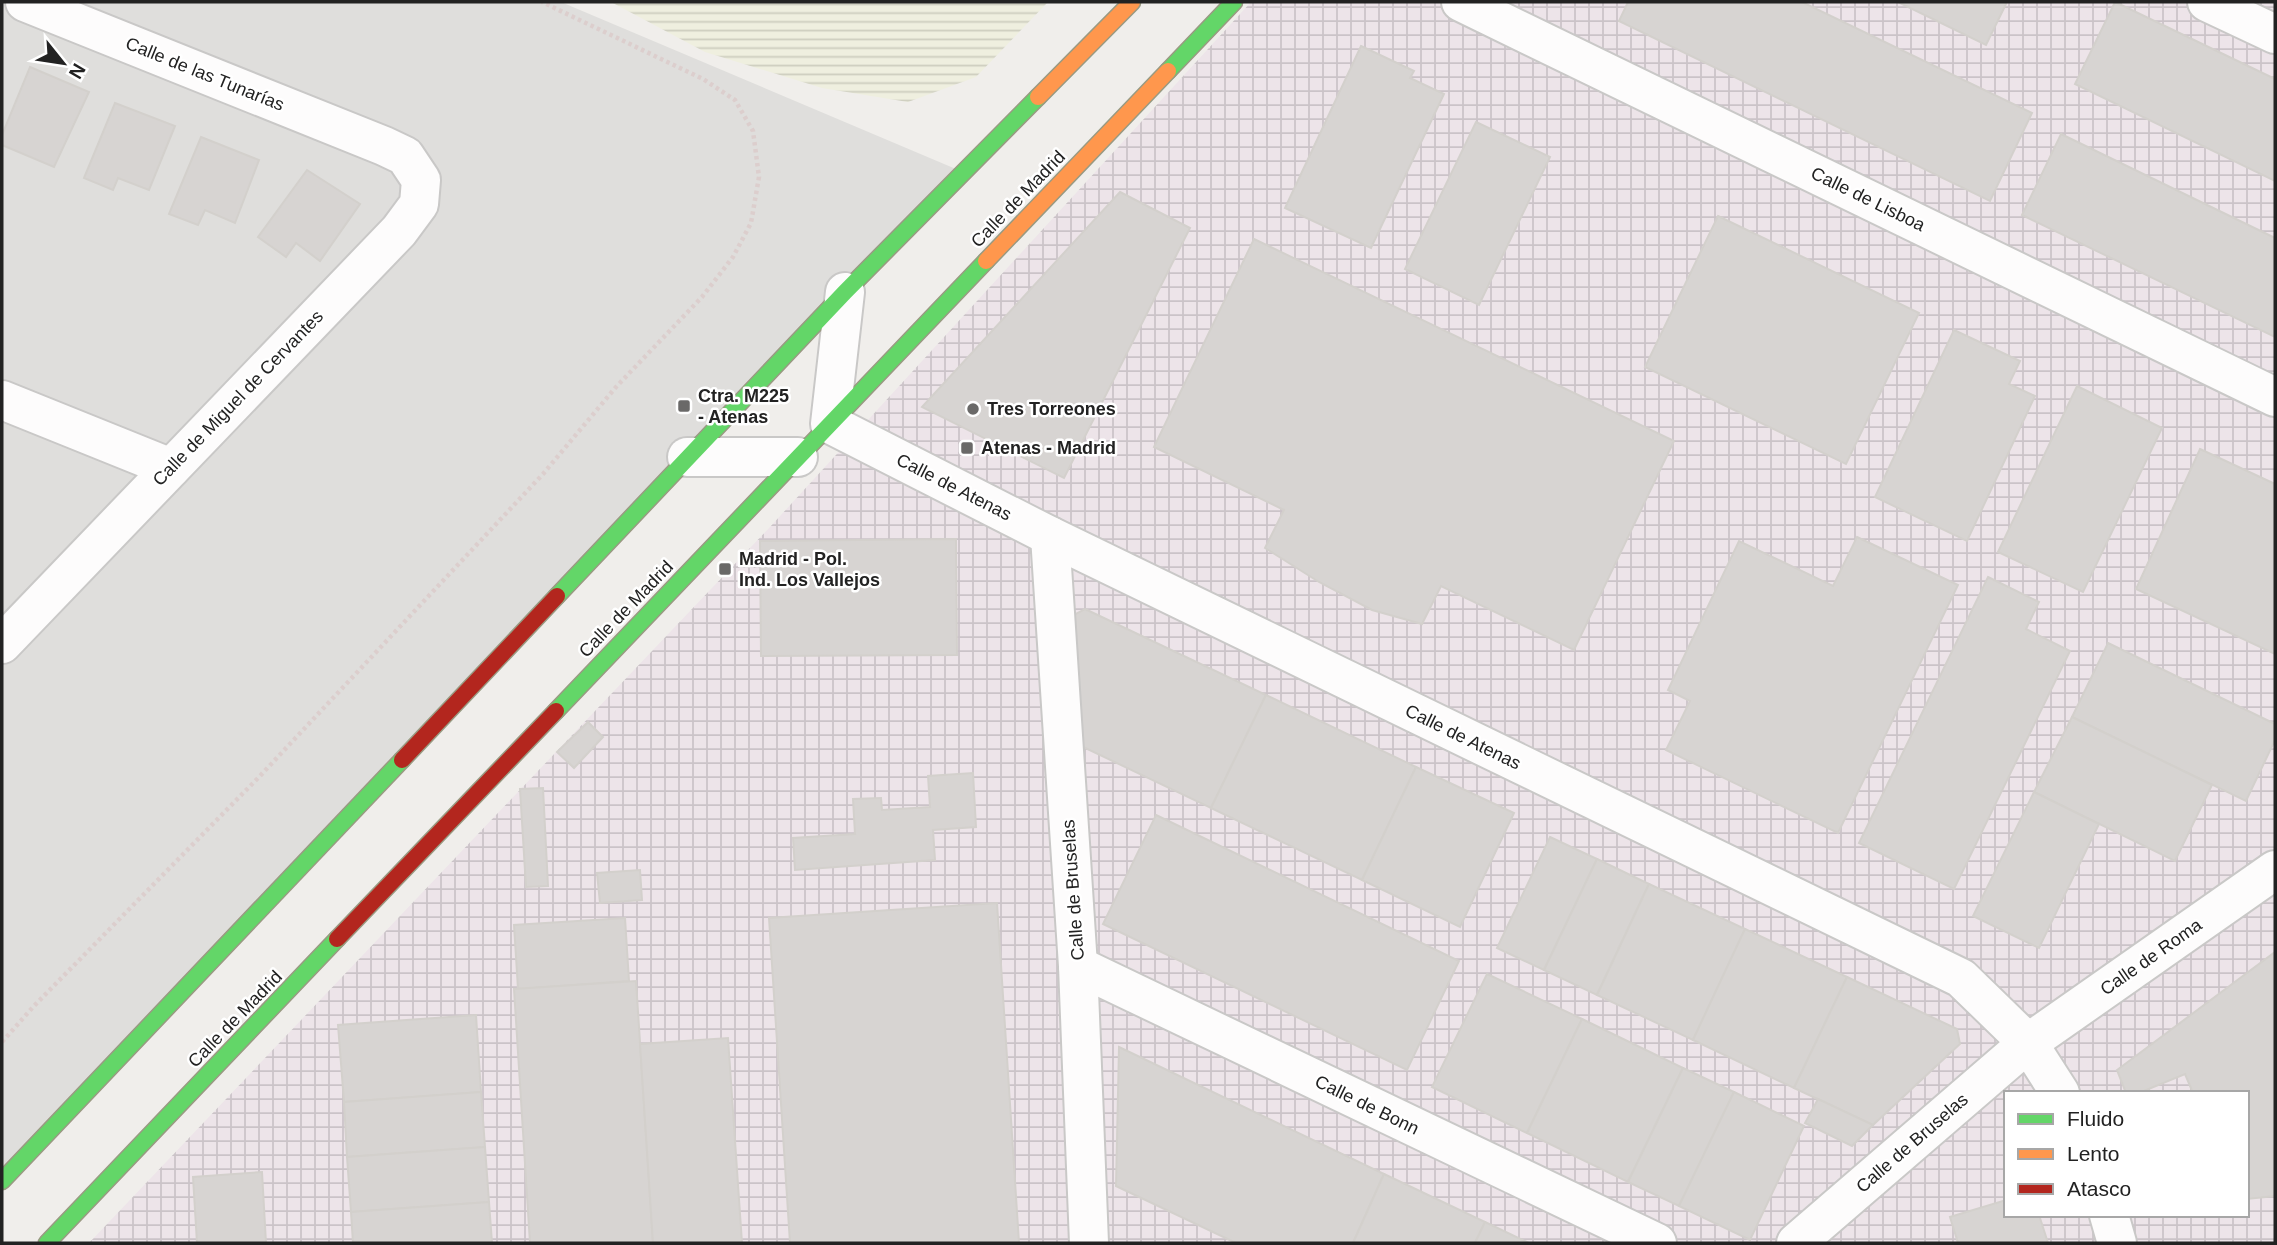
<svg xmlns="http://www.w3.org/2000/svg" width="2277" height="1245" viewBox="0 0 2277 1245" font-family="Arial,sans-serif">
	<defs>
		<pattern id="industrial-grid" width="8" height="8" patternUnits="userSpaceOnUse" patternTransform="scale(1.75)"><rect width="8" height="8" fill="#ede4e9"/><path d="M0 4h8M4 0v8" fill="none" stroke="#cbc3c8"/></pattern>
		<pattern id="farmland-rules" width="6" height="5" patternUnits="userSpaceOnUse" patternTransform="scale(1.75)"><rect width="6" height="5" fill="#efefdf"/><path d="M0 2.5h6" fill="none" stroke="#cdcdbf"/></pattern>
	</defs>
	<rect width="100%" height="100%" fill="#f0eeeb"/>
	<!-- residential -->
	<path fill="#dfdedc" d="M 2,2 L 561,2 L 963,172 L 2,1182 Z"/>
	<!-- industrial -->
	<path fill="url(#industrial-grid)" fill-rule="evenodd" d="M 1251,2 L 2275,2 L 2275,1243 L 89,1243 L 770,527 ZM 2006,1093 L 2247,1093 L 2247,1215 L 2006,1215 Z"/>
	<!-- farmland -->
	<path fill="url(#farmland-rules)" d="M 611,2 L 1048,2 L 976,77 L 908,102 L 822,88 L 705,52 Z"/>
	<!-- building -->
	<g fill="#d7d4d2" stroke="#d3d0cc" stroke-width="2">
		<path d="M 1628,2 L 1802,2 L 2032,113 L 1990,201 L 1619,21 Z"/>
		<path d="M 1898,2 L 2007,2 L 1986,45 Z"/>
		<path d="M 2115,2 L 2275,79 L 2275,181 L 2075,84 Z"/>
		<path d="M 1361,46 L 1414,71 L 1410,78 L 1444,94 L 1371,248 L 1285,208 Z"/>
		<path d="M 30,67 L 89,92 L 54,167 L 2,145 L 2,135 Z"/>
		<path d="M 115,103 L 175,126 L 149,190 L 118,178 L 113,190 L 84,178 Z"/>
		<path d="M 1476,122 L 1550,157 L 1479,305 L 1405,269 Z"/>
		<path d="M 2061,134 L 2275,238 L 2275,337 L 2022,215 Z"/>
		<path d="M 201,137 L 259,160 L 235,223 L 205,210 L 198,225 L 169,214 Z"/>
		<path d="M 307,170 L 360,204 L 320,261 L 296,243 L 286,257 L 258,237 Z"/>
		<path d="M 1120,192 L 1190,228 L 1064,478 L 922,407 Z"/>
		<path d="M 1718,216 L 1919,313 L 1846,464 L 1645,367 Z"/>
		<path d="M 1254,239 L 1674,441 L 1574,650 L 1441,586 L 1422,624 L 1372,610 L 1319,582 L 1265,548 L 1284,510 L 1154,447 Z"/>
		<path d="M 1954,330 L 2020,361 L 2009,384 L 2035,396 L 1967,541 L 1875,497 Z"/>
		<path d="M 2077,386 L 2162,428 L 2083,592 L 1998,552 Z"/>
		<path d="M 2200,449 L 2275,484 L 2275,654 L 2136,589 Z"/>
		<path d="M 1857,537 L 1958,585 L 1838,833 L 1666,750 L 1690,701 L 1668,690 L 1739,541 L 1833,586 Z"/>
		<path d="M 956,539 L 957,655 L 761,656 L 760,541 Z"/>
		<path d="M 1988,577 L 2039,602 L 2026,629 L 2070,651 L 1954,889 L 1859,843 Z"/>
		<path d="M 1085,609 L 1266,695 L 1211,808 L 1077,744 L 1068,618 Z"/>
		<path d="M 2108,643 L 2275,724 L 2275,740 L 2246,801 L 2072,717 Z"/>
		<path d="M 1266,695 L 1416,767 L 1362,880 L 1211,808 Z"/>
		<path d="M 2072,717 L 2212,785 L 2175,861 L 2034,792 Z"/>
		<path d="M 588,722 L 603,737 L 574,768 L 557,752 Z"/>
		<path d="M 1416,767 L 1514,813 L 1460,927 L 1362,880 Z"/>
		<path d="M 973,773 L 976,827 L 933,830 L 935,860 L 795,870 L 793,838 L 855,834 L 853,799 L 881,798 L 882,810 L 930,807 L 928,776 Z"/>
		<path d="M 543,788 L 548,886 L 526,887 L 520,789 Z"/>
		<path d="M 2034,792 L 2099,824 L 2039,948 L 1973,916 Z"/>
		<path d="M 1156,815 L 1459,961 L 1407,1070 L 1103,924 Z"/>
		<path d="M 1550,837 L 1597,859 L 1544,970 L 1497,948 Z"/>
		<path d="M 1597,859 L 1649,884 L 1597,995 L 1544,970 Z"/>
		<path d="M 640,870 L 642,900 L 600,903 L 597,873 Z"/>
		<path d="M 1649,884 L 1745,929 L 1693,1040 L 1597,995 Z"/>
		<path d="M 997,903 L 1019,1243 L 790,1243 L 769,918 Z"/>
		<path d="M 625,918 L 629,981 L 518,989 L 514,925 Z"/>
		<path d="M 1745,929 L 1847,977 L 1794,1088 L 1693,1040 Z"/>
		<path d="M 2275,952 L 2275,1196 L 2247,1199 L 2247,1093 L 2193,1093 L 2185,1074 L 2139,1093 L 2126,1093 L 2117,1070 Z"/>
		<path d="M 1487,974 L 1582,1019 L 1527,1133 L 1432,1087 Z"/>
		<path d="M 1847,977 L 1957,1029 L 1960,1044 L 1873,1125 L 1794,1088 Z"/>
		<path d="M 636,981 L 653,1243 L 530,1243 L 514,989 Z"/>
		<path d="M 476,1015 L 481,1092 L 344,1102 L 338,1025 Z"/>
		<path d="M 1582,1019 L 1683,1068 L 1628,1182 L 1527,1133 Z"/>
		<path d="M 728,1038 L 742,1243 L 653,1243 L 640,1044 Z"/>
		<path d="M 1119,1047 L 1384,1174 L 1353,1243 L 1236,1243 L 1116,1186 Z"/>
		<path d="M 1683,1068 L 1734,1092 L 1679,1206 L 1628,1182 Z"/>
		<path d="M 481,1092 L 485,1147 L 347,1157 L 344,1102 Z"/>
		<path d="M 1734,1092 L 1804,1126 L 1750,1240 L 1679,1206 Z"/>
		<path d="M 1818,1099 L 1873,1125 L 1852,1146 L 1805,1123 Z"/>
		<path d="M 485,1147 L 489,1202 L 351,1212 L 347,1157 Z"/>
		<path d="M 262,1172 L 266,1243 L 197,1243 L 193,1177 Z"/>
		<path d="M 1384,1174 L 1485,1222 L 1475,1243 L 1353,1243 Z"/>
		<path d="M 2006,1200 L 2006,1215 L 2039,1215 L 2048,1243 L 1958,1243 L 1950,1217 Z"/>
		<path d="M 489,1202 L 492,1243 L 353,1243 L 351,1212 Z"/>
		<path d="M 1485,1222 L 1529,1243 L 1475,1243 Z"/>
	</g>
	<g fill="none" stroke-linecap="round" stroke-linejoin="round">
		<!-- street casing -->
		<g stroke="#c9c8c7" stroke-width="42">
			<g id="street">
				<path d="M 1461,2 L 2275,397"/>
				<path d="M 2207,2 L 2275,34"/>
				<path d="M 845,292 L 830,424 L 1050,536 L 1961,978 L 2028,1043 L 2060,1093"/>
				<path d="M 2,400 L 171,468"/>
				<path d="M 687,457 L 798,457"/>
				<path d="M 1050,536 L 1078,966 L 1089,1243"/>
				<path d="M 2,644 L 399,231 L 419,204 L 421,180 L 405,156 L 384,146 L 25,2"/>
				<path d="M 1078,966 L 1657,1243"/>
				<path d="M 2109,1215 L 2117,1243"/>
				<path d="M 1796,1243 L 2028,1043 L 2275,870"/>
			</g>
		</g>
		<!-- fast casing -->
		<g stroke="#999a82" stroke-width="19">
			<g id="fast">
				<path d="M 1168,71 L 1234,2"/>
				<path d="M 557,596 L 845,292 L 1038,97"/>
				<path d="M 556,711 L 986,261"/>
				<path d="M 2,1181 L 402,760"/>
				<path d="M 47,1243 L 337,939"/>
			</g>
		</g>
		<!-- slow casing -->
		<g stroke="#999a82" stroke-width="19">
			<g id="slow">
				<path d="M 1038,97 L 1132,2"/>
				<path d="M 986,261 L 1168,71"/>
			</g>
		</g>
		<!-- jam casing -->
		<g stroke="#999a82" stroke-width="19">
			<g id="jam">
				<path d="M 402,760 L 557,596"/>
				<path d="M 337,939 L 556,711"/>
			</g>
		</g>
		<!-- path -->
		<path stroke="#dccecd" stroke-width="4.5" stroke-dasharray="3.5 3.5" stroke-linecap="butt" d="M 2,1042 L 33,1007 L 259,777 L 543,474 L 616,387 L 702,297 L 733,257 L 751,223 L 759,177 L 753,131 L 735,100 L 703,79 L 542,2"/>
		<!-- street -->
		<use href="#street" stroke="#fdfcfc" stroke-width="38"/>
		<!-- fast -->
		<use href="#fast" stroke="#63d668" stroke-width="16"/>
		<!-- slow -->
		<use href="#slow" stroke="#ff974d" stroke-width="16"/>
		<!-- jam -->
		<use href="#jam" stroke="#b3261e" stroke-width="16"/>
	</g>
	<!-- markers -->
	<g fill="#6a6968" stroke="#fff" stroke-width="2.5">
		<rect x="677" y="399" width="14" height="14" rx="3.5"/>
		<circle cx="973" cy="409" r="7"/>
		<rect x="960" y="441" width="14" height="14" rx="3.5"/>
		<rect x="718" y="562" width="14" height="14" rx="3.5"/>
	</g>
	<g text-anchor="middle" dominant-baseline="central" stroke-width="5" stroke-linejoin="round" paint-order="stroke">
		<!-- street labels -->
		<g font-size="18" fill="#222" stroke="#fff">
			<text transform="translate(205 74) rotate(22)">Calle de las Tunarías</text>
			<text transform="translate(1018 199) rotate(-46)">Calle de Madrid</text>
			<text transform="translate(1868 199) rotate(26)">Calle de Lisboa</text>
			<text transform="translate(238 398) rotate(-46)">Calle de Miguel de Cervantes</text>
			<text transform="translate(954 487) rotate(27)">Calle de Atenas</text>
			<text transform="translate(626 609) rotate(-46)">Calle de Madrid</text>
			<text transform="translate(1463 737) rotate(26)">Calle de Atenas</text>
			<text transform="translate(1073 890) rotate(-94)">Calle de Bruselas</text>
			<text transform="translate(2151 957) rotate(-35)">Calle de Roma</text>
			<text transform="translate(235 1019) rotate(-46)">Calle de Madrid</text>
			<text transform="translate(1367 1105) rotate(26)">Calle de Bonn</text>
			<text transform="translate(1912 1143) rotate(-41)">Calle de Bruselas</text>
		</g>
		<!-- poi labels -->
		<g font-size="18" font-weight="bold" fill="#222" stroke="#fff" text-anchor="start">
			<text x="698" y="396">Ctra. M225<tspan x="698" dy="21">- Atenas</tspan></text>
			<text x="987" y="409">Tres Torreones</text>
			<text x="981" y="448">Atenas - Madrid</text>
			<text x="739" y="559">Madrid - Pol.<tspan x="739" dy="21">Ind. Los Vallejos</tspan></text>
		</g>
	</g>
	<!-- border -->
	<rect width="2277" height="1245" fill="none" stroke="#222222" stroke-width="7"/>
	<!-- legend -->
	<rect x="2004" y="1091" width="245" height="126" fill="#ffffff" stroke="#a7a7a7" stroke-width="2"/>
	<rect x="2018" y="1114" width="35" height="10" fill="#63d668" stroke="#a7a7a7" stroke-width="2"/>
	<text x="2067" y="1126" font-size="21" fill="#222222">Fluido</text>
	<rect x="2018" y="1149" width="35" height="10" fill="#ff974d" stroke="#a7a7a7" stroke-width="2"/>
	<text x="2067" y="1161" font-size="21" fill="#222222">Lento</text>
	<rect x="2018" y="1184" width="35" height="10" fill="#b3261e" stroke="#a7a7a7" stroke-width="2"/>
	<text x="2067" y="1196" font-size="21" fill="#222222">Atasco</text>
	<!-- north arrow -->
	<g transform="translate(63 63) rotate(120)" stroke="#ffffff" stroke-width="5" paint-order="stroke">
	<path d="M0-5L12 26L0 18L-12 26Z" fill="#222222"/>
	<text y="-10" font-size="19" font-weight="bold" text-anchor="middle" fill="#222222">N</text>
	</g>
</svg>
